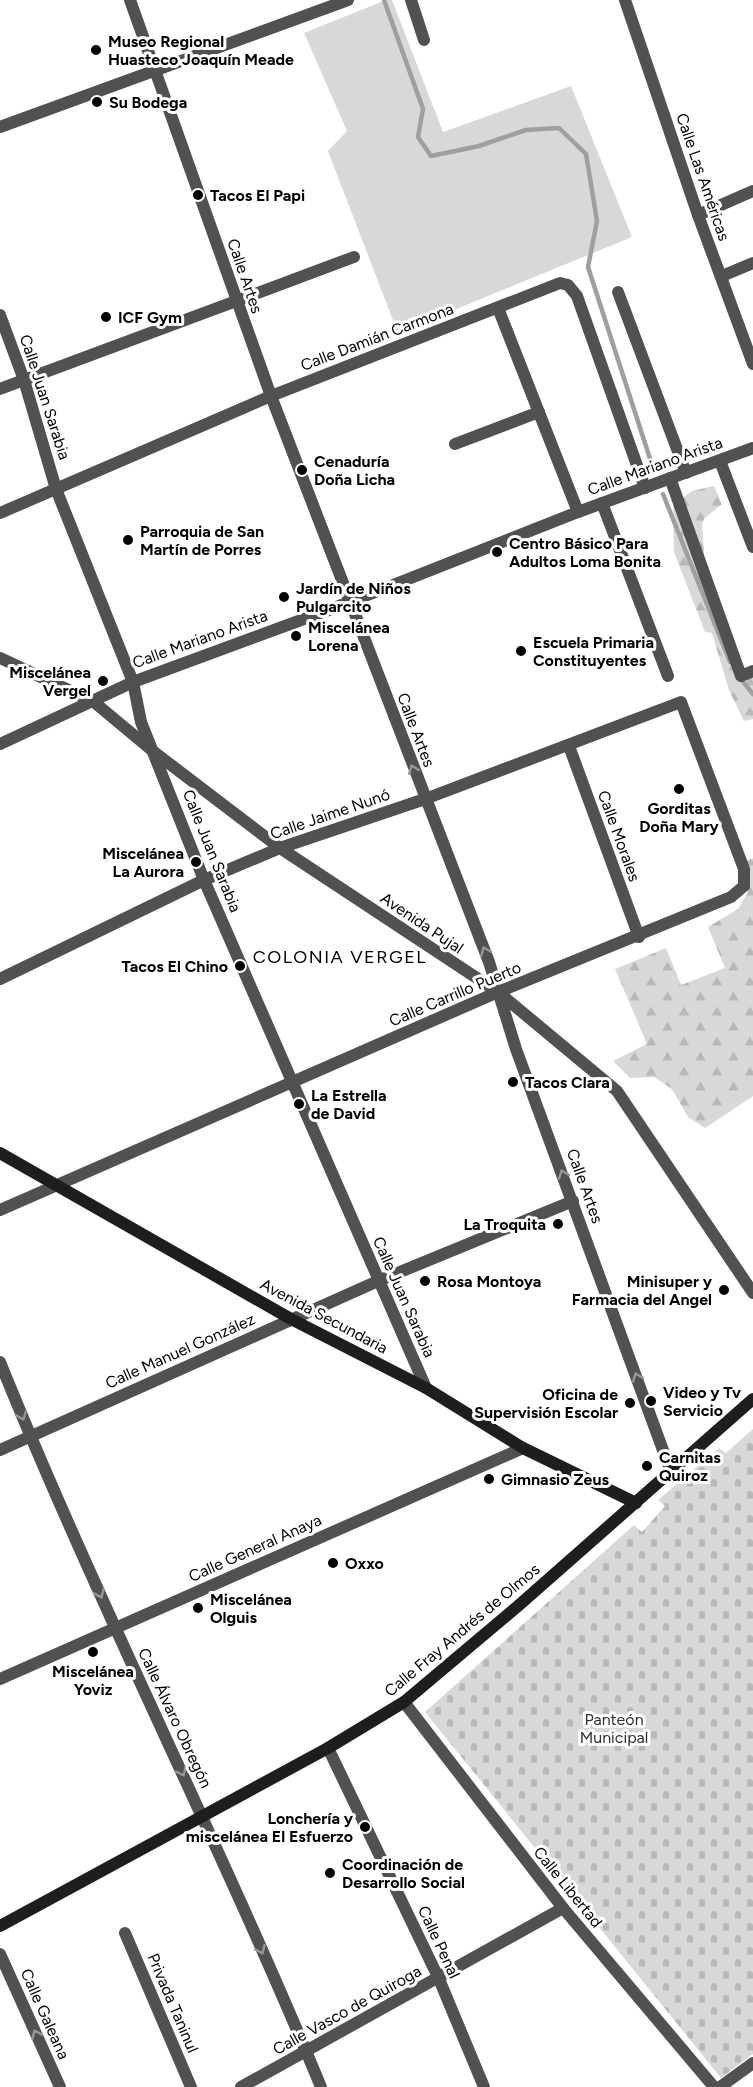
<svg xmlns="http://www.w3.org/2000/svg" width="753" height="2087" viewBox="0 0 753 2087" font-family="Figtree,sans-serif">
	<defs>
		<pattern id="forest-firs" width="22" height="20" patternUnits="userSpaceOnUse" patternTransform="scale(1.5)"><rect width="22" height="20" fill="#d8d8d8"/><path d="M5 1l3.5 6h-7zM16 11l3.5 6h-7z" fill="#b8b8b8"/></pattern>
		<pattern id="cemetery-stones" width="16" height="16" patternUnits="userSpaceOnUse" patternTransform="scale(1.5)"><rect width="16" height="16" fill="#d8d8d8"/><path d="M2 7V4a2 2 0 0 1 4 0v3zM10 15v-3a2 2 0 0 1 4 0v3z" fill="#b8b8b8"/></pattern>
	</defs>
	<rect width="100%" height="100%" fill="#fff"/>
	<!-- grass -->
	<path fill="#d8d8d8" d="M 386,0 L 392,0 L 443,132 L 571,86 L 632,237 L 398,333 L 328,151 L 347,131 L 304,33 Z"/>
	<!-- forest -->
	<g fill="url(#forest-firs)">
		<path d="M 714,486 L 722,504 L 704,519 L 702,525 L 706,580 L 733,653 L 746,670 L 753,671 L 753,719 L 744,721 L 729,690 L 712,633 L 705,632 L 674,552 L 673,505 L 692,491 Z"/>
		<path d="M 753,858 L 753,1096 L 705,1128 L 688,1117 L 672,1089 L 654,1077 L 630,1078 L 613,1061 L 647,1044 L 615,969 L 666,948 L 681,985 L 725,968 L 708,927 L 738,909 L 748,892 L 745,862 Z"/>
	</g>
	<!-- cemetery -->
	<path fill="url(#cemetery-stones)" d="M 753,1429 L 753,2054 L 721,2078 L 425,1712 L 634,1525 L 642,1532 L 665,1506 L 658,1500 L 719,1448 L 726,1453 Z"/>
	<g fill="none" stroke-linecap="round" stroke-linejoin="round">
		<!-- stream -->
		<g stroke="#9f9f9f" stroke-width="4.5">
			<path d="M 384,0 L 423,109 L 418,137 L 431,156 L 479,146 L 526,130 L 559,128 L 586,154 L 597,221 L 588,267 L 654,471"/>
			<path d="M 663,494 L 730,662"/>
			<path d="M 741,679 L 753,694"/>
		</g>
		<!-- street -->
		<g stroke="#515151" stroke-width="12">
			<path d="M 130,0 L 271,396 L 489,962 L 516,1049 L 671,1472"/>
			<path d="M 411,0 L 424,40"/>
			<path d="M 625,0 L 698,215 L 753,364"/>
			<path d="M 0,127 L 348,0"/>
			<path d="M 698,215 L 753,191"/>
			<path d="M 722,276 L 753,263"/>
			<path d="M 618,292 L 686,473"/>
			<path d="M 498,308 L 578,512"/>
			<path d="M 0,315 L 24,380 L 56,489 L 133,682 L 141,722 L 204,880 L 426,1388"/>
			<path d="M 0,389 L 354,257"/>
			<path d="M 455,444 L 539,412"/>
			<path d="M 720,461 L 753,547"/>
			<path d="M 670,478 L 741,676 L 753,671"/>
			<path d="M 602,503 L 668,676"/>
			<path d="M 0,513 L 271,396 L 560,283 L 568,285 L 577,296 L 645,488"/>
			<path d="M 0,658 L 94,702 L 154,752 L 280,848 L 498,992 L 617,1091 L 753,1293"/>
			<path d="M 0,744 L 133,682 L 350,602 L 578,512 L 753,448"/>
			<path d="M 569,746 L 639,937"/>
			<path d="M 0,979 L 204,880 L 280,848 L 425,799 L 681,702 L 744,869 L 744,886 L 731,897 L 498,992 L 0,1210"/>
			<path d="M 0,1362 C 99,1607 220,1843 321,2087"/>
			<path d="M 0,1450 L 378,1281 L 573,1201"/>
			<path d="M 0,1679 L 523,1448"/>
			<path d="M 404,1702 L 563,1908 L 714,2087"/>
			<path d="M 328,1748 L 439,1979 L 484,2087"/>
			<path d="M 125,1933 L 191,2087"/>
			<path d="M 0,1954 L 60,2087"/>
			<path d="M 241,2087 L 563,1908"/>
			<path d="M 720,2087 L 753,2063"/>
		</g>
		<!-- secondary -->
		<g stroke="#1e1e1e" stroke-width="12">
			<path d="M 0,1153 L 291,1319 L 426,1388 L 523,1448 L 636,1503"/>
			<path d="M 0,1926 L 328,1748 L 404,1702 L 518,1606 L 753,1399"/>
		</g>
	</g>
	<!-- one-way arrows -->
	<defs><path id="oneway-chevron" d="M-2-3.5L2.5 0L-2 3.5" fill="none" stroke-width="1.6" stroke-linecap="round" stroke-linejoin="round" transform="scale(1.5)"/></defs>
	<g stroke="#979797">
		<use href="#oneway-chevron" transform="translate(413 769) rotate(-111)"/>
		<use href="#oneway-chevron" transform="translate(485 951) rotate(-112)"/>
		<use href="#oneway-chevron" transform="translate(563 1174) rotate(-110)"/>
		<use href="#oneway-chevron" transform="translate(637 1377) rotate(-110)"/>
		<use href="#oneway-chevron" transform="translate(22 1416) rotate(68)"/>
		<use href="#oneway-chevron" transform="translate(100 1594) rotate(66)"/>
		<use href="#oneway-chevron" transform="translate(182 1772) rotate(65)"/>
		<use href="#oneway-chevron" transform="translate(261 1950) rotate(66)"/>
		<use href="#oneway-chevron" transform="translate(36 2034) rotate(-114)"/>
	</g>
	<!-- markers -->
	<g fill="#000" stroke="#fff" stroke-width="2">
		<circle cx="96" cy="50" r="6"/>
		<circle cx="97" cy="102" r="6"/>
		<circle cx="198" cy="195" r="6"/>
		<circle cx="106" cy="317" r="6"/>
		<circle cx="302" cy="470" r="6"/>
		<circle cx="128" cy="540" r="6"/>
		<circle cx="497" cy="552" r="6"/>
		<circle cx="284" cy="597" r="6"/>
		<circle cx="296" cy="636" r="6"/>
		<circle cx="521" cy="651" r="6"/>
		<circle cx="103" cy="681" r="6"/>
		<circle cx="679" cy="789" r="6"/>
		<circle cx="196" cy="862" r="6"/>
		<circle cx="240" cy="966" r="6"/>
		<circle cx="513" cy="1082" r="6"/>
		<circle cx="299" cy="1104" r="6"/>
		<circle cx="558" cy="1224" r="6"/>
		<circle cx="425" cy="1281" r="6"/>
		<circle cx="724" cy="1290" r="6"/>
		<circle cx="651" cy="1401" r="6"/>
		<circle cx="630" cy="1403" r="6"/>
		<circle cx="647" cy="1466" r="6"/>
		<circle cx="489" cy="1479" r="6"/>
		<circle cx="333" cy="1563" r="6"/>
		<circle cx="198" cy="1608" r="6"/>
		<circle cx="93" cy="1652" r="6"/>
		<circle cx="365" cy="1827" r="6"/>
		<circle cx="330" cy="1873" r="6"/>
	</g>
	<g text-anchor="middle" dominant-baseline="central" stroke-width="6" stroke-linejoin="round" paint-order="stroke">
		<!-- poi labels -->
		<g font-size="16" font-weight="bold" fill="#000" stroke="#fff" text-anchor="start">
			<text x="108" y="41">Museo Regional<tspan x="108" dy="18">Huasteco Joaquín Meade</tspan></text>
			<text x="109" y="102">Su Bodega</text>
			<text x="210" y="195">Tacos El Papi</text>
			<text x="118" y="317">ICF Gym</text>
			<text x="314" y="461">Cenaduría<tspan x="314" dy="18">Doña Licha</tspan></text>
			<text x="140" y="531">Parroquia de San<tspan x="140" dy="18">Martín de Porres</tspan></text>
			<text x="509" y="543">Centro Básico Para<tspan x="509" dy="18">Adultos Loma Bonita</tspan></text>
			<text x="296" y="588">Jardín de Niños<tspan x="296" dy="18">Pulgarcito</tspan></text>
			<text x="308" y="627">Miscelánea<tspan x="308" dy="18">Lorena</tspan></text>
			<text x="533" y="642">Escuela Primaria<tspan x="533" dy="18">Constituyentes</tspan></text>
			<text x="91" y="672" text-anchor="end">Miscelánea<tspan x="91" dy="18">Vergel</tspan></text>
			<text x="679" y="808" text-anchor="middle">Gorditas<tspan x="679" dy="18">Doña Mary</tspan></text>
			<text x="184" y="853" text-anchor="end">Miscelánea<tspan x="184" dy="18">La Aurora</tspan></text>
			<text x="228" y="966" text-anchor="end">Tacos El Chino</text>
			<text x="525" y="1082">Tacos Clara</text>
			<text x="311" y="1095">La Estrella<tspan x="311" dy="18">de David</tspan></text>
			<text x="546" y="1224" text-anchor="end">La Troquita</text>
			<text x="437" y="1281">Rosa Montoya</text>
			<text x="712" y="1281" text-anchor="end">Minisuper y<tspan x="712" dy="18">Farmacia del Angel</tspan></text>
			<text x="663" y="1392">Video y Tv<tspan x="663" dy="18">Servicio</tspan></text>
			<text x="618" y="1394" text-anchor="end">Oficina de<tspan x="618" dy="18">Supervisión Escolar</tspan></text>
			<text x="659" y="1457">Carnitas<tspan x="659" dy="18">Quiroz</tspan></text>
			<text x="501" y="1479">Gimnasio Zeus</text>
			<text x="345" y="1563">Oxxo</text>
			<text x="210" y="1599">Miscelánea<tspan x="210" dy="18">Olguis</tspan></text>
			<text x="93" y="1671" text-anchor="middle">Miscelánea<tspan x="93" dy="18">Yoviz</tspan></text>
			<text x="353" y="1818" text-anchor="end">Lonchería y<tspan x="353" dy="18">miscelánea El Esfuerzo</tspan></text>
			<text x="342" y="1864">Coordinación de<tspan x="342" dy="18">Desarrollo Social</tspan></text>
		</g>
		<!-- street labels -->
		<g font-size="16" fill="#000" stroke="#fff">
			<text transform="translate(703 177) rotate(71)">Calle Las Américas</text>
			<text transform="translate(245 276) rotate(71)">Calle Artes</text>
			<text transform="translate(377 337) rotate(-21)">Calle Damián Carmona</text>
			<text transform="translate(45 397) rotate(72)">Calle Juan Sarabia</text>
			<text transform="translate(655 466) rotate(-20)">Calle Mariano Arista</text>
			<text transform="translate(200 639) rotate(-20)">Calle Mariano Arista</text>
			<text transform="translate(416 730) rotate(69)">Calle Artes</text>
			<text transform="translate(330 814) rotate(-19)">Calle Jaime Nunó</text>
			<text transform="translate(619 836) rotate(70)">Calle Morales</text>
			<text transform="translate(212 851) rotate(68)">Calle Juan Sarabia</text>
			<text transform="translate(422 923) rotate(34)">Avenida Pujal</text>
			<text transform="translate(455 994) rotate(-23)">Calle Carrillo Puerto</text>
			<text transform="translate(585 1186) rotate(70)">Calle Artes</text>
			<text transform="translate(404 1297) rotate(66)">Calle Juan Sarabia</text>
			<text transform="translate(324 1316) rotate(28)">Avenida Secundaria</text>
			<text transform="translate(180 1351) rotate(-24)">Calle Manuel González</text>
			<text transform="translate(255 1548) rotate(-24)">Calle General Anaya</text>
			<text transform="translate(462 1630) rotate(-40)">Calle Fray Andrés de Olmos</text>
			<text transform="translate(175 1718) rotate(65)">Calle Álvaro Obregón</text>
			<text transform="translate(568 1887) rotate(51)">Calle Libertad</text>
			<text transform="translate(439 1942) rotate(65)">Calle Penal</text>
			<text transform="translate(173 2003) rotate(67)">Privada Taninul</text>
			<text transform="translate(347 2010) rotate(-29)">Calle Vasco de Quiroga</text>
			<text transform="translate(45 2014) rotate(66)">Calle Galeana</text>
		</g>
		<!-- park labels -->
		<g font-size="16" fill="#2f2f2f" stroke="#fff">
			<text x="614" y="1719">Panteón<tspan x="614" dy="18">Municipal</tspan></text>
		</g>
		<!-- neighbourhood labels -->
		<g font-size="18" letter-spacing="1.5" fill="#000" stroke="#fff">
			<text x="340" y="957">COLONIA VERGEL</text>
		</g>
	</g>
</svg>
